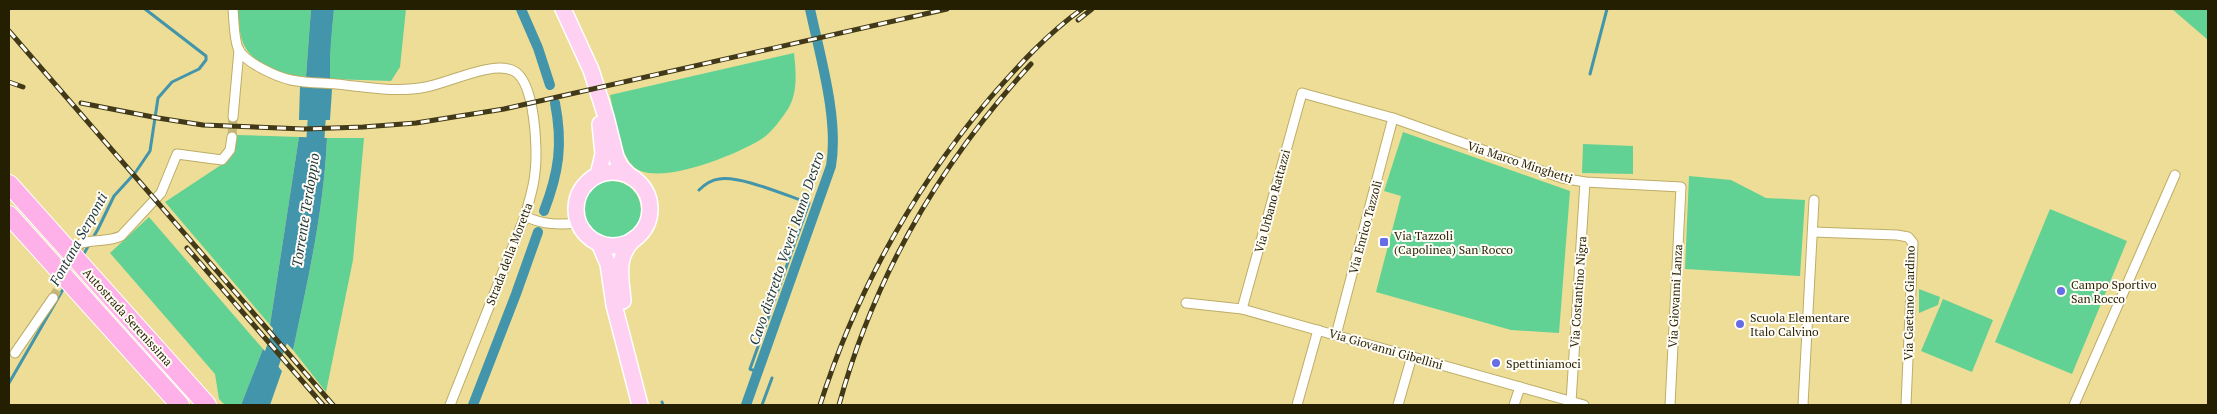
<svg xmlns="http://www.w3.org/2000/svg" width="2217" height="414" viewBox="0 0 2217 414" font-family="'PT Serif',serif">
	<rect width="100%" height="100%" fill="#eddd96"/>
	<!-- green -->
	<g fill="#62d294">
		<path d="M 237,9 L 311,9 L 306,77 C 283,75 250,65 242,40 C 239,30 239,19 237,9 Z"/>
		<path d="M 334,9 L 406,9 L 400,67 L 391,81 L 330,79 L 330,48 Z"/>
		<path d="M 2172,9 L 2208,9 L 2208,40 Z"/>
		<path d="M 794,53 C 796,71 798,93 788,109 C 782,118 772,132 763,138 C 741,153 651,191 631,164 C 617,145 615,117 610,95 Z"/>
		<path d="M 1403,132 L 1570,191 L 1559,333 L 1511,330 L 1376,292 L 1401,196 L 1384,191 Z"/>
		<path d="M 237,135 L 299,137 L 270,325 L 165,202 L 230,159 L 235,149 Z"/>
		<path d="M 327,138 L 364,138 L 353,260 L 326,392 L 293,350 C 308,280 324,209 327,138 Z"/>
		<path d="M 1583,144 L 1633,146 L 1633,174 L 1582,173 Z"/>
		<path d="M 1689,176 L 1731,180 L 1766,198 L 1805,200 L 1800,276 L 1685,269 Z"/>
		<circle cx="612" cy="210" r="29"/>
		<path d="M 2050,209 L 2127,241 L 2072,374 L 1995,342 Z"/>
		<path d="M 149,217 L 263,349 L 241,405 L 225,405 L 219,399 L 215,374 L 110,253 Z"/>
		<path d="M 1919,289 L 1940,297 L 1938,305 L 1919,313 Z"/>
		<path d="M 1943,299 L 1993,320 L 1972,372 L 1921,351 Z"/>
	</g>
	<!-- water -->
	<g fill="#4295aa">
		<path d="M 311,9 L 334,9 L 330,48 L 330,79 L 306,77 Z"/>
		<path d="M 300,86 L 332,89 L 330,120 L 299,120 Z"/>
		<path d="M 299,137 L 327,138 C 324,209 308,280 293,350 L 270,325 Z"/>
		<path d="M 263,349 L 282,371 L 270,405 L 241,405 Z"/>
	</g>
	<g fill="none" stroke-linecap="round" stroke-linejoin="round">
		<!-- stream -->
		<g stroke="#4295aa" stroke-width="3">
			<path d="M 1590,74 L 1607,9"/>
			<path d="M 699,190 C 704,185 711,180 719,179 C 740,175 787,196 809,203 L 750,369 L 755,371"/>
			<path d="M 82,257 L 98,229 L 114,196 L 135,173 L 150,151 L 158,98 L 172,82 L 199,69 L 206,60 L 206,56 L 145,9"/>
			<path d="M 9,383 L 65,286"/>
			<path d="M 662,402 L 663,405"/>
			<path d="M 762,405 L 772,378"/>
		</g>
		<!-- canal -->
		<g stroke="#4295aa" stroke-width="10">
			<path d="M 521,9 L 538,48 L 550,85"/>
			<path d="M 544,211 C 559,172 563,144 555,103"/>
			<path d="M 473,405 L 516,294 L 538,232"/>
			<path d="M 746,405 L 831,166 C 839,119 820,56 810,9"/>
		</g>
		<!-- river -->
		<g stroke="#4295aa" stroke-width="18">
			<path d="M 314,160 L 324,9"/>
			<path d="M 255,405 L 288,314"/>
		</g>
		<!-- minor-tunnel -->
		<g stroke="#c5b778" stroke-width="9" stroke-dasharray="9 4.5" stroke-linecap="butt">
			<path d="M 232,137 L 233,117"/>
			<path d="M 53,298 L 82,243"/>
		</g>
		<!-- minor casing -->
		<g stroke="#bdad68" stroke-width="11">
			<g id="minor">
				<path d="M 233,9 C 234,19 234,42 239,50 C 246,63 277,77 291,80 C 305,83 321,83 336,84 C 366,87 396,93 426,87 C 449,83 493,60 514,71 C 535,82 538,150 535,172 C 534,187 529,201 525,216 L 450,405"/>
				<path d="M 233,117 L 239,50"/>
				<path d="M 525,216 C 542,225 560,225 579,223"/>
				<path d="M 1813,232 L 1897,235 L 1908,237 L 1913,243 L 1906,405"/>
				<path d="M 82,243 C 96,239 109,242 121,236 L 161,193 L 177,154 L 222,160 L 230,150 L 232,137"/>
				<path d="M 1186,303 L 1242,309 L 1584,405"/>
				<path d="M 1242,309 L 1302,93 L 1393,118 L 1562,178 L 1585,182 L 1681,187 L 1670,405"/>
				<path d="M 1336,335 L 1393,118"/>
				<path d="M 15,353 L 53,298"/>
				<path d="M 1571,402 L 1585,182"/>
				<path d="M 1297,405 L 1318,330"/>
				<path d="M 1398,405 L 1412,356"/>
				<path d="M 1514,405 L 1520,387"/>
				<path d="M 1803,405 L 1814,200"/>
				<path d="M 2074,405 L 2175,175"/>
			</g>
		</g>
		<!-- primary casing -->
		<g stroke="#fff" stroke-width="18">
			<g id="primary">
				<path d="M 563,9 L 591,70 L 606,117 L 616,157 L 621,167 L 631,177"/>
				<circle cx="613" cy="209" r="37"/>
				<path d="M 598,175 L 603,154 L 600,124"/>
				<path d="M 599,243 L 608,264 L 614,305 L 640,405"/>
				<path d="M 623,301 C 621,277 615,257 634,239"/>
			</g>
		</g>
		<!-- motorway casing -->
		<g stroke="#fff" stroke-width="20">
			<g id="motorway">
				<path d="M 9,184 L 207,405"/>
				<path d="M 9,215 L 180,405"/>
			</g>
		</g>
		<!-- minor -->
		<use href="#minor" stroke="#fff" stroke-width="9"/>
		<!-- primary -->
		<use href="#primary" stroke="#fed0f2" stroke-width="15"/>
		<!-- motorway -->
		<use href="#motorway" stroke="#feb0e9" stroke-width="18"/>
		<!-- rail casing -->
		<g stroke="#413917" stroke-width="5">
			<g id="rail">
				<path d="M 1078,20 L 1092,9"/>
				<path d="M 9,31 L 333,405"/>
				<path d="M 9,82 L 23,87"/>
				<path d="M 81,103 L 158,118 L 203,125 L 304,129 L 363,127 L 416,123 L 504,109 L 947,9"/>
				<path d="M 187,248 L 323,405"/>
				<path d="M 820,405 C 856,292 913,189 990,98 C 1018,66 1047,34 1082,9"/>
				<path d="M 839,405 C 874,277 941,162 1031,64"/>
			</g>
		</g>
		<!-- rail -->
		<use href="#rail" stroke="#fffdf6" stroke-width="3" stroke-dasharray="9" stroke-linecap="butt"/>
	</g>
	<!-- markers -->
	<g fill="#666de5" stroke="#fffdf6" stroke-width="2">
		<rect x="1379" y="237" width="10" height="10" rx="2.5"/>
		<circle cx="2061" cy="291" r="5"/>
		<circle cx="1740" cy="324" r="5"/>
		<circle cx="1496" cy="363" r="5"/>
	</g>
	<g text-anchor="middle" dominant-baseline="central" stroke-width="4" stroke-linejoin="round" paint-order="stroke">
		<!-- street labels -->
		<g font-size="12" fill="#251f02" stroke="#fffdf6">
			<text transform="translate(1520 162) rotate(18)">Via Marco Minghetti</text>
			<text transform="translate(1272 201) rotate(-75)">Via Urbano Rattazzi</text>
			<text transform="translate(1365 227) rotate(-75)">Via Enrico Tazzoli</text>
			<text transform="translate(509 254) rotate(-69)">Strada della Moretta</text>
			<text transform="translate(1578 292) rotate(-86)">Via Costantino Nigra</text>
			<text transform="translate(1675 296) rotate(-87)">Via Giovanni Lanza</text>
			<text transform="translate(1909 303) rotate(-89)">Via Gaetano Giardino</text>
			<text transform="translate(128 317) rotate(48)">Autostrada Serenissima</text>
			<text transform="translate(1386 349) rotate(16)">Via Giovanni Gibellini</text>
		</g>
		<!-- poi labels -->
		<g font-size="12" fill="#251f02" stroke="#fffdf6" text-anchor="start">
			<text x="1394" y="235">Via Tazzoli<tspan x="1394" dy="14">(Capolinea) San Rocco</tspan></text>
			<text x="2071" y="284">Campo Sportivo<tspan x="2071" dy="14">San Rocco</tspan></text>
			<text x="1750" y="317">Scuola Elementare<tspan x="1750" dy="14">Italo Calvino</tspan></text>
			<text x="1506" y="363">Spettiniamoci</text>
		</g>
		<!-- water labels -->
		<g font-size="14" font-style="italic" fill="#1c363d" stroke="#fffdf6">
			<text transform="translate(305 210) rotate(-81)">Torrente Terdoppio</text>
			<text transform="translate(78 239) rotate(-61)">Fontana Serponti</text>
			<text transform="translate(786 248) rotate(-71)">Cavo distretto Veveri Ramo Destro</text>
		</g>
	</g>
	<!-- border -->
	<rect width="2217" height="414" fill="none" stroke="#251f02" stroke-width="20"/>
</svg>
